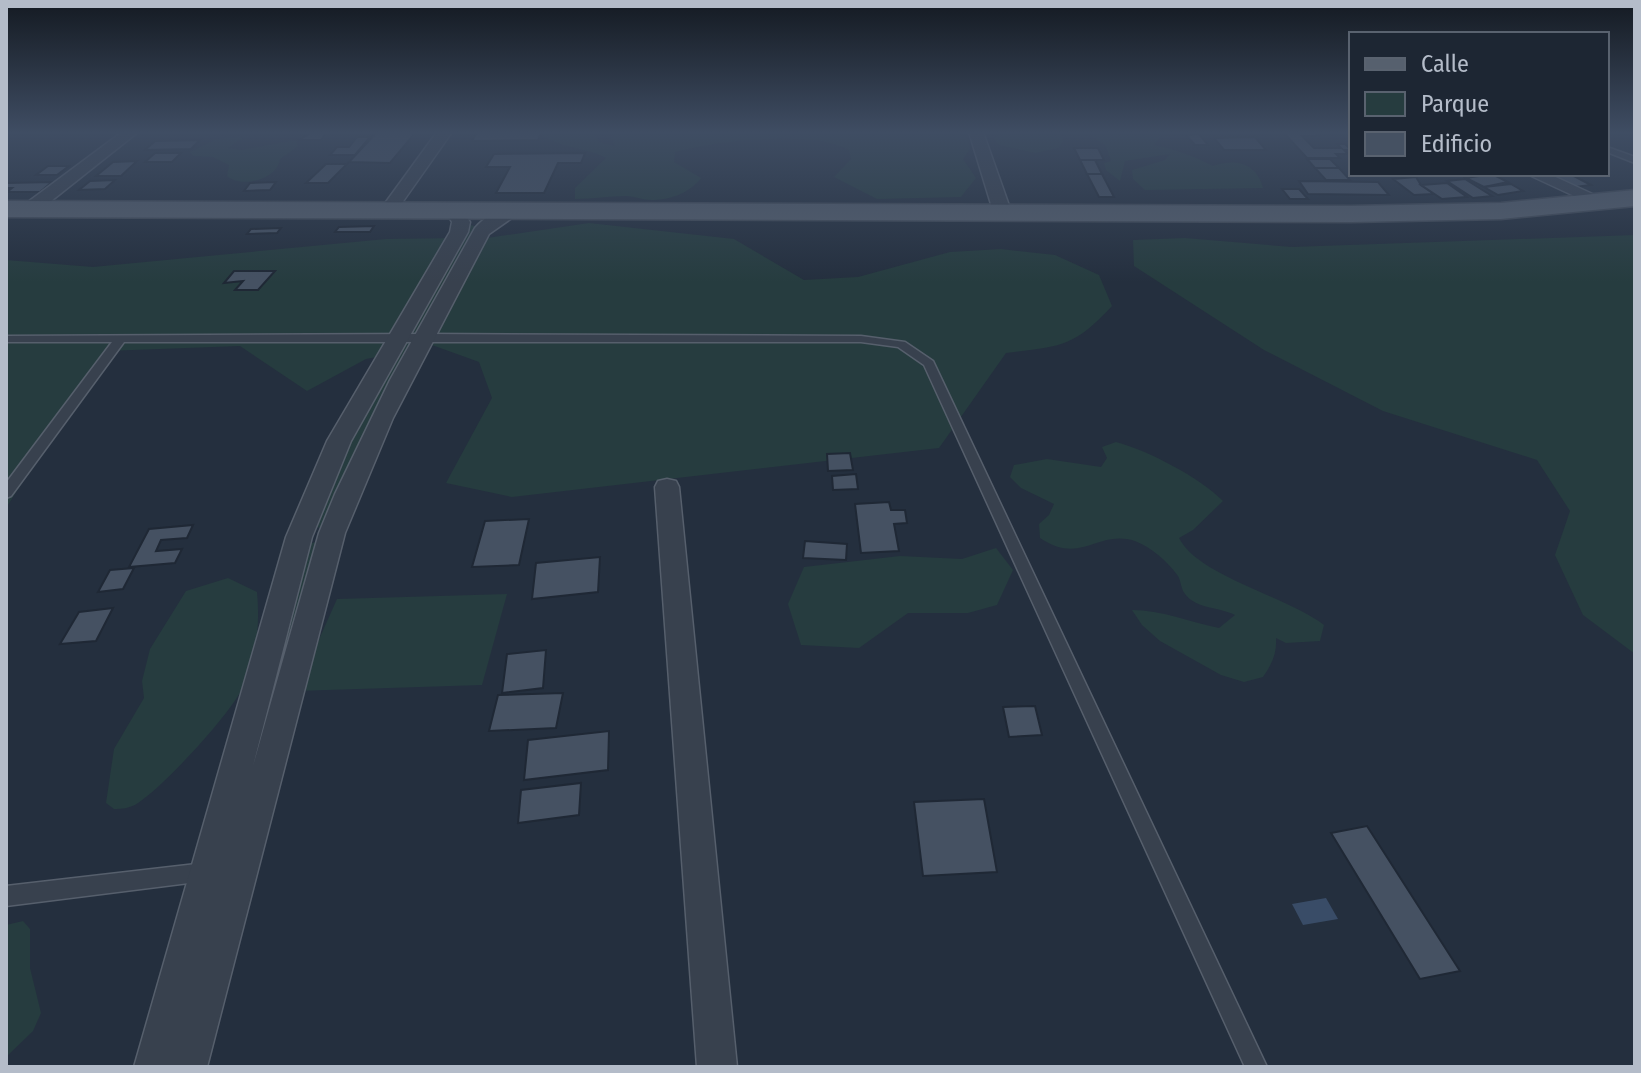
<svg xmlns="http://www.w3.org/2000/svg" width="1641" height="1073" viewBox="0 0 1641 1073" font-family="'Fira Sans Condensed',sans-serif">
	<rect width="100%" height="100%" fill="#242f3e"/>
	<!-- green -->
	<g fill="#263c3f">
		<path d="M 544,132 L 595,132 L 599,142 L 615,146 L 611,138 L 618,132 L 958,132 L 969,140 L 970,149 L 963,159 L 976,178 L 961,197 L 877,199 L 834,177 L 851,159 L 849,150 C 812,129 716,141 675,152 L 674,162 L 701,178 C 690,193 670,200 651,200 C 643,200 634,196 626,196 C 609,196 593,199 575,199 L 575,188 L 606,158 C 586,147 563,149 544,136 Z"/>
		<path d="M 1002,132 L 1059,132 L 1063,140 L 1059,148 L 1035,153 L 999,145 L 994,138 Z"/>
		<path d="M 1155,132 L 1161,136 L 1154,145 C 1174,149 1194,156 1213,166 C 1235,158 1257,163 1263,188 L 1145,190 L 1133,179 L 1132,170 L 1165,160 L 1170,154 L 1125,161 L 1120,181 L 1106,170 L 1104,163 L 1111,161 L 1106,146 L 1088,133 Z"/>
		<path d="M 239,137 L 243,138 L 228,148 L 241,150 L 291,141 L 296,141 L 298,146 L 280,159 C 278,179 242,189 227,176 L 229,165 L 213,157 L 193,156 L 190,152 L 217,139 Z"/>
		<path d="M 589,223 L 734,239 L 804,280 L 858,277 L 950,252 L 1001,249 L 1055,255 L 1099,275 L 1112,306 C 1073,348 1061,346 1006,353 L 939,448 L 512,497 L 446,483 L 492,398 L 479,362 L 432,345 L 411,350 L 324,527 L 312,528 L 348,441 L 397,353 L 366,359 L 307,391 L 240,346 L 106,351 L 6,508 L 6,260 L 93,267 L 386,239 L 461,238 L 471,225 L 477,227 L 472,238 L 487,238 Z"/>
		<path d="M 1635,235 L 1635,654 L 1583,615 L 1555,555 L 1570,511 L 1537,460 L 1383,411 L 1264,350 L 1134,266 L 1133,240 L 1185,238 L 1292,247 Z"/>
		<path d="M 1116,442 C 1147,450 1201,478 1223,501 L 1193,530 L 1179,538 C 1198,576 1286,596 1324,625 L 1320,641 L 1286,643 L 1276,638 C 1277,653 1272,664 1263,677 L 1244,682 L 1221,675 L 1160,641 L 1142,625 L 1132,610 C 1161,610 1190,622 1219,628 L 1235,615 C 1220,607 1196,609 1185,594 C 1181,589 1181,581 1178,576 C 1168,562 1151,547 1135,541 C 1097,529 1082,566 1040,538 L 1039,524 L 1049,515 L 1054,504 L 1021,488 L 1010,477 L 1014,465 L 1047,459 L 1101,467 L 1107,458 L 1102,447 Z"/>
		<path d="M 316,542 L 319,544 L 234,842 L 308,544 Z"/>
		<path d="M 996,548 L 1013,570 L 997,605 L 968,613 L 908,613 L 859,648 L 801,645 L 788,604 L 804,567 L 900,556 L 962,559 Z"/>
		<path d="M 228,578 L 257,592 C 260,622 257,655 245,683 C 234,711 164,786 138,803 C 131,808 122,809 114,809 L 106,803 L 114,749 L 144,698 L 142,681 L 150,649 L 186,591 Z"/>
		<path d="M 507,594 L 482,685 L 296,691 L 337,599 Z"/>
		<path d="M 23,921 L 30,929 L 30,968 L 41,1013 L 33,1031 L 6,1057 L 6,925 Z"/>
	</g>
	<!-- water -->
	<path fill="#394c67" d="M 1326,898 L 1338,919 L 1303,925 L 1292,904 Z"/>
	<!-- building -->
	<g fill="#455162" stroke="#1f2835" stroke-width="2">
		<path d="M 312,132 L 327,132 L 321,140 L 299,140 Z"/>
		<path d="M 377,132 L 416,132 L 390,163 L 349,162 Z"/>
		<path d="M 477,132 L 542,132 L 538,140 L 472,141 Z"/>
		<path d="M 1283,132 L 1315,132 L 1319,136 L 1302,136 L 1314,148 L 1341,148 L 1337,144 L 1345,144 L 1351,150 L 1344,150 L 1348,154 L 1336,154 L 1340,158 L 1307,158 Z"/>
		<path d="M 1199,134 L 1208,145 L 1195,145 L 1186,135 Z"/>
		<path d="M 357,137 L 370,137 L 355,155 L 330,155 L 337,147 L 349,147 Z"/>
		<path d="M 1255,137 L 1266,150 L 1224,150 L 1214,138 Z"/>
		<path d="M 200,140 L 191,149 L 145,150 L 155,141 Z"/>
		<path d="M 1074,148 L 1098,148 L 1104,160 L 1080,160 Z"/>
		<path d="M 155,153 L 181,153 L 172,162 L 145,162 Z"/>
		<path d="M 585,153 L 581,163 L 558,163 L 544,193 L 496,193 L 510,167 L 486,167 L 494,154 Z"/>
		<path d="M 1307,159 L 1330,159 L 1339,168 L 1315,168 Z"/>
		<path d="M 1080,160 L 1095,160 L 1102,174 L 1087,174 Z"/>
		<path d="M 137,161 L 121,176 L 96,176 L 113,162 Z"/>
		<path d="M 326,164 L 347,164 L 328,183 L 306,183 Z"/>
		<path d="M 48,166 L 69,166 L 57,175 L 36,175 Z"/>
		<path d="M 1315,168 L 1339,168 L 1350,180 L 1326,180 Z"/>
		<path d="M 1087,174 L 1102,174 L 1114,197 L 1099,197 Z"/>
		<path d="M 1459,174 L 1489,174 L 1518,189 L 1496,193 Z"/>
		<path d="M 1492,174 L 1508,182 L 1484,187 L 1466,178 Z"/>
		<path d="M 1570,174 L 1591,185 L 1575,187 L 1554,177 Z"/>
		<path d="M 1416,177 L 1421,185 L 1434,194 L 1414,195 L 1393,179 Z"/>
		<path d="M 1465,179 L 1492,196 L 1473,198 L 1447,181 Z"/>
		<path d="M 115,180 L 105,189 L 79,190 L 90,181 Z"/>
		<path d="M 1299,181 L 1378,182 L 1389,195 L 1308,194 Z"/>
		<path d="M 52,182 L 40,192 L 7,192 L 12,188 L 6,188 L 6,183 Z"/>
		<path d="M 276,182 L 270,190 L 244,191 L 250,183 Z"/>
		<path d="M 1447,183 L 1467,197 L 1442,199 L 1421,185 Z"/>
		<path d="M 1511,184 L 1523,191 L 1498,195 L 1484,187 Z"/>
		<path d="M 1282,189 L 1299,189 L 1308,199 L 1290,199 Z"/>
		<path d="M 374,226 L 370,232 L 335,232 L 339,227 Z"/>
		<path d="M 281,228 L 277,233 L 247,234 L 251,229 Z"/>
		<path d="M 234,271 L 275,271 L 258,290 L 235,290 L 243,281 L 224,283 Z"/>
		<path d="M 850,453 L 853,470 L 828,471 L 827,454 Z"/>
		<path d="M 856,474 L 858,489 L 833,490 L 832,476 Z"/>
		<path d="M 889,502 L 891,510 L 905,510 L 907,523 L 894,524 L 899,551 L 861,553 L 855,504 Z"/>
		<path d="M 529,519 L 519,565 L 472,567 L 485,521 Z"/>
		<path d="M 193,525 L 187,538 L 161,540 L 156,551 L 182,549 L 175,563 L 129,567 L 149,529 Z"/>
		<path d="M 805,541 L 847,544 L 846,560 L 803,558 Z"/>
		<path d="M 600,557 L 598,592 L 532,599 L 536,563 Z"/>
		<path d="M 134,568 L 123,589 L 98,592 L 110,570 Z"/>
		<path d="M 113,608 L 96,641 L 60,644 L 79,612 Z"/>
		<path d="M 546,650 L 543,688 L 502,693 L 507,654 Z"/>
		<path d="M 563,693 L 556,728 L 489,731 L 498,695 Z"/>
		<path d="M 1035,706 L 1042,735 L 1009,737 L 1003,707 Z"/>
		<path d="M 609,731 L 608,770 L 524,780 L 528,740 Z"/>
		<path d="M 581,783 L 579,815 L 518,823 L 521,790 Z"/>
		<path d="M 984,799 L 997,872 L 923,876 L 914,802 Z"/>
		<path d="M 1367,826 L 1460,971 L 1420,979 L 1331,833 Z"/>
	</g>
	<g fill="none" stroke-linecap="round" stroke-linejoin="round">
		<!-- lane casing -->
		<g stroke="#565f6c" stroke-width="3">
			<g id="lane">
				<path d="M 1607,147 L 1635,157 L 1635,163 L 1607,152 Z"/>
				<path d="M 425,334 L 861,336 L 905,342 L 933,361 L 1267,1067 L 1245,1067 L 924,365 L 898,347 L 861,342 L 124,342 L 11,496 L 6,498 L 6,483 L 112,342 L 6,342 L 6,336 Z"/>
				<path d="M 205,863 L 212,865 L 215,872 L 212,879 L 205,881 L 6,906 L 6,886 Z"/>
			</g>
		</g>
		<!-- street casing -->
		<g stroke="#565f6c" stroke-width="3">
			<g id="street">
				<path d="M 122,132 L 138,132 L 36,213 L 24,213 L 22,209 L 24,205 Z"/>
				<path d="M 437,132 L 452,132 L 392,217 L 380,217 L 378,213 Z"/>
				<path d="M 969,132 L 983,132 L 1012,214 L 1009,218 L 997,218 L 994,214 Z"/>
				<path d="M 1527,174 L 1549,174 L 1612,203 L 1604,208 L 1598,207 Z"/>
				<path d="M 455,208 L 461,209 L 470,222 L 468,232 L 351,441 L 312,537 L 253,766 L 319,533 L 335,494 L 390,380 L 475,228 C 484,217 502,207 517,209 L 519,213 L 489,234 L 393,418 L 345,533 L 207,1067 L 134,1067 L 286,537 L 327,441 L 450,232 L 452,222 L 447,213 Z"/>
				<path d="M 667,479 L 676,481 L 679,487 L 737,1067 L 697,1067 L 655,487 L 658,481 Z"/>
			</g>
		</g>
		<!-- primary casing -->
		<g stroke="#414a57" stroke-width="3">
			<path id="primary" d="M 1635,190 L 1635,206 L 1501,219 L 1351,222 L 6,217 L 6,201 L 1351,206 L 1501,203 Z"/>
		</g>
		<!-- lane -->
		<use href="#lane" fill="#38414e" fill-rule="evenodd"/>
		<!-- street -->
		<use href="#street" fill="#38414e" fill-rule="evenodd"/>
		<!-- primary -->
		<use href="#primary" fill="#56606e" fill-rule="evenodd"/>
	</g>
	<!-- sky -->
	<linearGradient id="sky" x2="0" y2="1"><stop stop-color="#141a22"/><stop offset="0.47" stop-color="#3f4d63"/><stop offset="1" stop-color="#3f4d63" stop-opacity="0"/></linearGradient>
	<rect width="1641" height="282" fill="url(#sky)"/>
	<!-- border -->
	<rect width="1641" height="1073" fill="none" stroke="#b4bcc9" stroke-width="16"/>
	<!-- legend -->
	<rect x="1349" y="32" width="260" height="144" fill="#1d2633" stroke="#59626f" stroke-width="2"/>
	<rect x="1365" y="58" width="40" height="12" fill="#56606e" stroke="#59626f" stroke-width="2"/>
	<text x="1421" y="72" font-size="24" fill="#b4bcc9">Calle</text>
	<rect x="1365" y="92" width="40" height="24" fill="#263c3f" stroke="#59626f" stroke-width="2"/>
	<text x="1421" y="112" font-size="24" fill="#b4bcc9">Parque</text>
	<rect x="1365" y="132" width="40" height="24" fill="#455162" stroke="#59626f" stroke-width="2"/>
	<text x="1421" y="152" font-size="24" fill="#b4bcc9">Edificio</text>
</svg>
